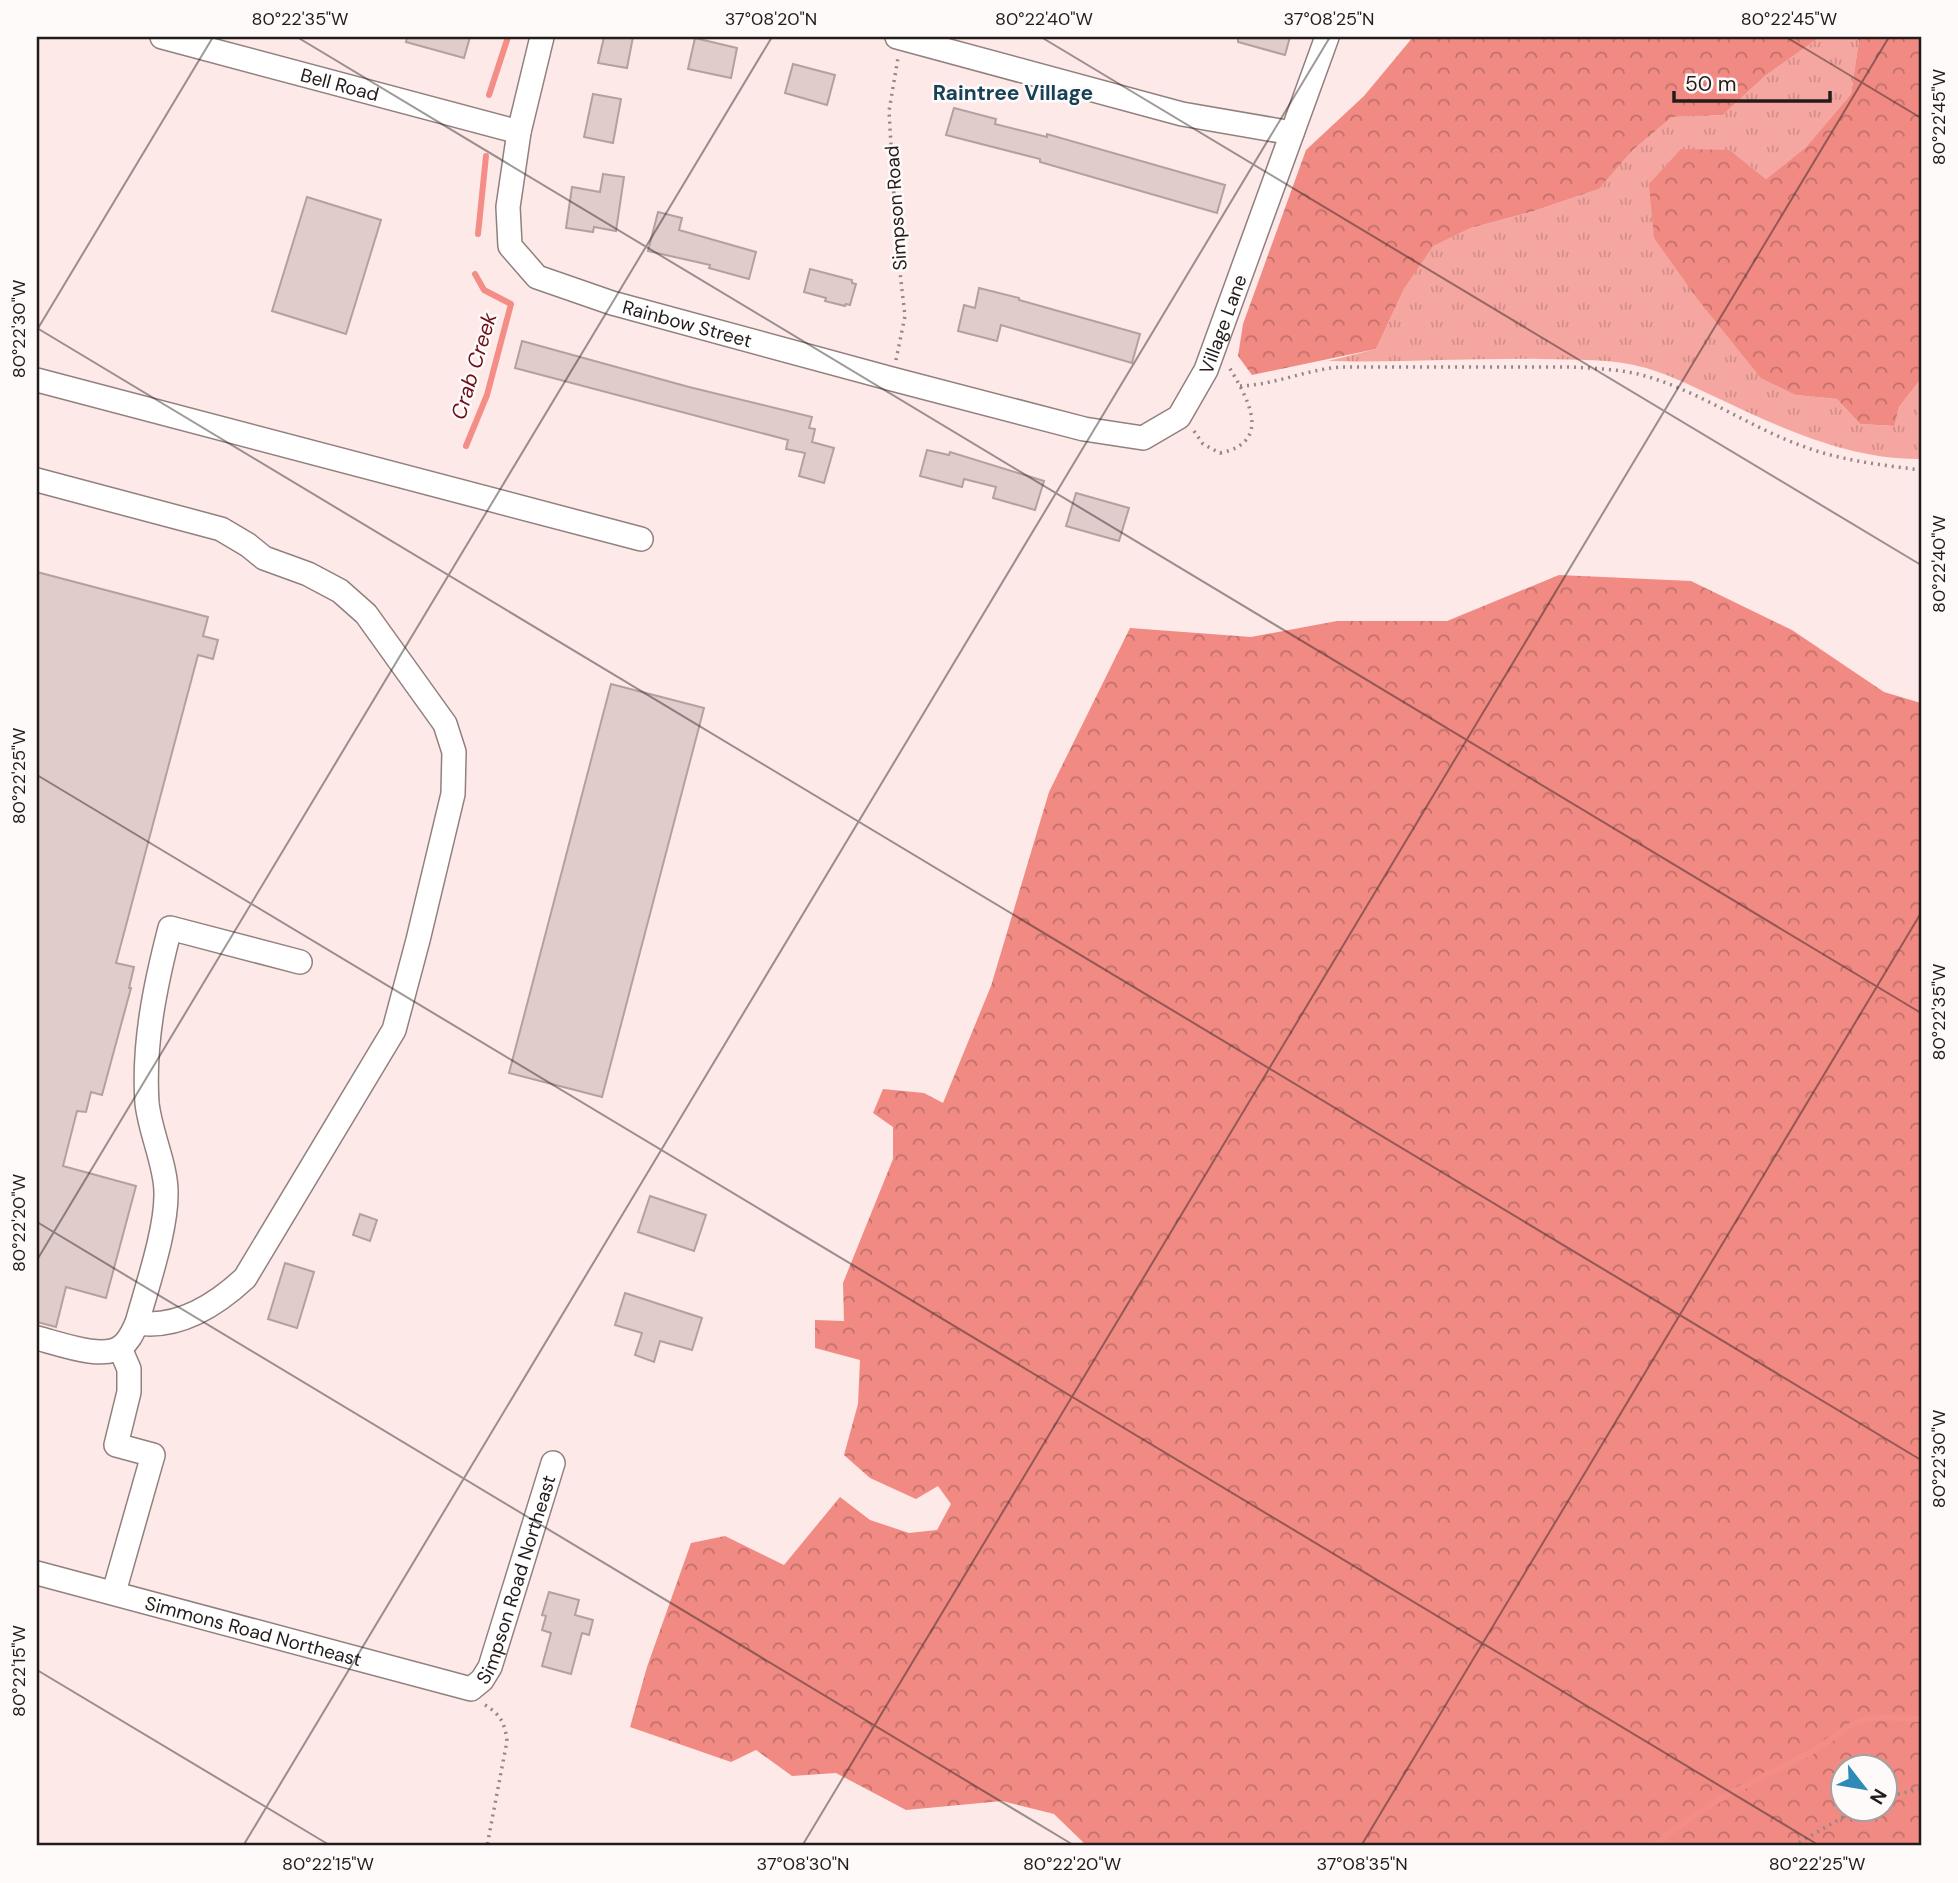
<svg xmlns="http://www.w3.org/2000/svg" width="1958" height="1883" viewBox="0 0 1958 1883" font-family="'DM Sans',sans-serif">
	<defs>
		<pattern id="grass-tufts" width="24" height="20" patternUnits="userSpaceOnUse" patternTransform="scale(1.75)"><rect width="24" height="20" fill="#f6a6a0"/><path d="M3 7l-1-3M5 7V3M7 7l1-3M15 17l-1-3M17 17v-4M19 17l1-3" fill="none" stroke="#d38e89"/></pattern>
		<pattern id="forest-crowns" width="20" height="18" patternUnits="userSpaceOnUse" patternTransform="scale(1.75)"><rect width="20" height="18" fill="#f08a83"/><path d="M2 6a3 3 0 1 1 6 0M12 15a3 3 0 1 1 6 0" fill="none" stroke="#c2706a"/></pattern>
	</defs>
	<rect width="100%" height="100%" fill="#fde9e7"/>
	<!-- grass -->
	<path fill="url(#grass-tufts)" d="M 1820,37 L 1846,37 L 1859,40 L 1851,94 L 1806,147 L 1766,179 L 1730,150 L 1796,395 L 1837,399 L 1860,424 L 1893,426 L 1899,407 L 1921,379 L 1921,459 C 1852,460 1785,430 1724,401 C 1698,389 1673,376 1646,368 C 1611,358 1576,360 1540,359 C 1470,358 1399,363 1328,361 L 1376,349 L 1404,289 L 1432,246 L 1471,228 L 1534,211 L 1599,189 L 1633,150 L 1672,117 L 1723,115 L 1765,76 Z"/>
	<!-- forest -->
	<g fill="url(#forest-crowns)" fill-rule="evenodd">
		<path d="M 1413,37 L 1820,37 L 1765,76 L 1723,115 L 1672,117 L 1633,150 L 1599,189 L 1534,211 L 1471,228 L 1433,246 L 1404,289 L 1376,349 L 1252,375 L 1238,356 L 1243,324 L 1306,150 L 1364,96 Z"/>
		<path d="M 1846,37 L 1921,37 L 1921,379 L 1899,407 L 1894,426 L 1860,424 L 1837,399 L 1796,395 L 1761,378 L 1699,301 L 1654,238 L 1649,184 L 1681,149 L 1730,150 L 1766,179 L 1806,147 L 1851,94 L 1859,40 Z"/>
		<path d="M 1559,575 L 1691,581 L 1792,630 L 1884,692 L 1921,703 L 1921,1846 L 1087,1846 L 1054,1814 L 1002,1801 L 906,1810 L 836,1773 L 792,1776 L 756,1750 L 731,1762 L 630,1727 L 647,1667 L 691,1543 L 725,1536 L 784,1565 L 840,1497 L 870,1520 L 909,1533 L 937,1530 L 951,1504 L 938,1486 L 916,1499 L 870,1478 L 844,1455 L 858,1404 L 860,1360 L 815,1348 L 815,1320 L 844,1321 L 843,1283 L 893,1159 L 893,1127 L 873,1113 L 883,1089 L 924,1093 L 943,1103 L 991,986 L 1049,792 L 1130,628 L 1251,637 L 1337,621 L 1447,621 ZM 1842,1768 L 1884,1768 L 1884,1810 L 1842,1810 Z"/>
	</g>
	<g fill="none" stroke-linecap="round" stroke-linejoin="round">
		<!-- stream -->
		<g stroke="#f48d86" stroke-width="6">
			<path d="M 489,95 L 508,37"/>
			<path d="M 478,234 L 486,156"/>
			<path d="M 466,446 L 487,395 L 511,304 L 484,290 L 475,274"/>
			<path d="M 1655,1846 C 1703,1802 1755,1782 1811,1752 C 1829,1742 1847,1724 1867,1719 C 1884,1716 1905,1719 1921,1719"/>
		</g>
	</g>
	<!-- building -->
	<g fill="#e0ccca" stroke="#b4a19f" stroke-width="2">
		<path d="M 407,37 L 470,37 L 464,58 L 406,42 Z"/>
		<path d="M 604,37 L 633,37 L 627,68 L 598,63 Z"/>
		<path d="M 1238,37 L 1290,37 L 1285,55 L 1238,42 Z"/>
		<path d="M 695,38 L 737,48 L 731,78 L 688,69 Z"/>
		<path d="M 793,64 L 835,75 L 827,105 L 785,93 Z"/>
		<path d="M 593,94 L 621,99 L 613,143 L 584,137 Z"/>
		<path d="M 954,108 L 996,119 L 995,124 L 1047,137 L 1047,134 L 1225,185 L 1217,213 L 1040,162 L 1040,159 L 946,135 Z"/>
		<path d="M 603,174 L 624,177 L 616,231 L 594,227 L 593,232 L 566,228 L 572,187 L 600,192 Z"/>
		<path d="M 307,197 L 381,220 L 346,334 L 272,311 Z"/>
		<path d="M 658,212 L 682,218 L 679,230 L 756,252 L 749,279 L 709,268 L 710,265 L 648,251 Z"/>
		<path d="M 810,269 L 852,280 L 852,283 L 856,284 L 850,305 L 846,304 L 845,306 L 825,301 L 826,298 L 804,292 Z"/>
		<path d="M 979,288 L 1019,298 L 1019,300 L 1140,334 L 1132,363 L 1001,325 L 997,341 L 958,331 L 964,305 L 975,308 Z"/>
		<path d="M 522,341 L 689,387 L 812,417 L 809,428 L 815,429 L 812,442 L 834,448 L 824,483 L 799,476 L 805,453 L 786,449 L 788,440 L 515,368 Z"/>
		<path d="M 927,450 L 949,455 L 950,452 L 1044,481 L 1035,510 L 993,498 L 996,487 L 964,479 L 962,487 L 920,476 Z"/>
		<path d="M 1076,493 L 1129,508 L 1119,541 L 1066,526 Z"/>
		<path d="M 37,572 L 208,617 L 203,636 L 218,640 L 213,659 L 198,655 L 116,963 L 134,967 L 129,988 L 131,988 L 102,1095 L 91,1092 L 86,1112 L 77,1111 L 63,1166 L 136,1186 L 106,1298 L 66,1287 L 56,1327 L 37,1322 Z"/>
		<path d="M 611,684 L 704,708 L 602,1097 L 509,1073 Z"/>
		<path d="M 650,1196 L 706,1215 L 694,1251 L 638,1232 Z"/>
		<path d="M 360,1214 L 377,1220 L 370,1241 L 353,1235 Z"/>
		<path d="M 285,1263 L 314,1272 L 297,1328 L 268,1319 Z"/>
		<path d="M 625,1293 L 702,1318 L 692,1350 L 660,1341 L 654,1362 L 635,1355 L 642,1333 L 615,1325 Z"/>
		<path d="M 549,1592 L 579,1600 L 575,1615 L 593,1620 L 589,1635 L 582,1633 L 571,1674 L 542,1666 L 551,1633 L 542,1630 L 546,1616 L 542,1615 Z"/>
	</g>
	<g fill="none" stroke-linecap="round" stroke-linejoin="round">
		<!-- minor casing -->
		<g stroke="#92807e" stroke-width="26">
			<g id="minor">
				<path id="s1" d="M 162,37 L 519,132"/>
				<path id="s2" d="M 542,37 L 519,132 L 508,207 L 510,246 L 537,277 L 612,303 L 892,379 L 1084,429 L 1143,438 L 1179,417 L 1206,370 L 1327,37"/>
				<path d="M 897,37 L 1182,114 L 1292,133"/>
				<path d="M 37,380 L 641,539"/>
				<path d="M 37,480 L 221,529 L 248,545 L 264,558 L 308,574 L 340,591 L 366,614 L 445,724 L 454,752 L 453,794 L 418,940 L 394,1030 L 245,1278 C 216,1305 179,1329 137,1323"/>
				<path d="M 37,1338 C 58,1343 104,1361 122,1346 C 130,1340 133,1331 137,1323 C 147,1286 167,1229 166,1192 C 166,1165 150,1132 147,1103 C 143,1044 155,986 170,928 L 300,962"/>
				<path id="s3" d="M 37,1573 L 471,1689 L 482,1680 L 490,1667 L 553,1463"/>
				<path d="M 114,1592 L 153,1455 L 116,1445 L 129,1392 L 129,1369 L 120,1348"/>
			</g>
		</g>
		<!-- path -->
		<g stroke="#958786" stroke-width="3.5" stroke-dasharray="2 5" stroke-linecap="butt">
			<path d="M 896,360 L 905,316 L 897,246 L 889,111 L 898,58"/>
			<path d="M 1240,386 C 1275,385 1307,369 1342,367 L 1568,367 C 1591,368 1615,369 1638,374 C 1697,389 1748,427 1805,447 C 1843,461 1882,465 1921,470"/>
			<path d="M 1194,431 L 1203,444 L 1220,453 C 1274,442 1247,397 1229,367"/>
			<path d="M 485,1705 C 500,1714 505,1723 507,1741 L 487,1846"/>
			<path d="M 1884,1797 L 1921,1789"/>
			<path d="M 1793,1846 L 1855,1810"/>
		</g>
		<!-- minor -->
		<use href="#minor" stroke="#fff" stroke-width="23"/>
	</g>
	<!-- ticks -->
	<path fill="none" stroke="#231c1b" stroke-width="2" stroke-opacity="0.45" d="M 297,37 L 1921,1013M 1041,37 L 1921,565M 1786,37 L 1921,118M 37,328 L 1921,1460M 37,330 L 213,37M 37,775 L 1820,1846M 37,1222 L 1075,1846M 37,1260 L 772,37M 37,1670 L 331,1846M 243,1846 L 1330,37M 802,1846 L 1889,37M 1361,1846 L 1921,913M 1919,1846 L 1921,1843"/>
	<g text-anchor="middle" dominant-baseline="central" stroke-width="5" stroke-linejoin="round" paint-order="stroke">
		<!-- street labels -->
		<g font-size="19" fill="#231c1b" stroke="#fefafa">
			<text stroke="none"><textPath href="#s1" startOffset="184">Bell Road</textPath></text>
			<text transform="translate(896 208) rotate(-94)">Simpson Road</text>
			<text stroke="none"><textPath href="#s2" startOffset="411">Rainbow Street</textPath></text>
			<text stroke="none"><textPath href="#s2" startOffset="1026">Village Lane</textPath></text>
			<text stroke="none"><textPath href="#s3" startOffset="570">Simpson Road Northeast</textPath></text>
			<text stroke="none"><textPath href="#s3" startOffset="224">Simmons Road Northeast</textPath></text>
		</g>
		<!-- neighbourhood labels -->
		<g font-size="21" font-weight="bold" fill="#164157" stroke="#fefafa">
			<text x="1013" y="93">Raintree Village</text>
		</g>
		<!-- water labels -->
		<g font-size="21" font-style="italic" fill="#6b0f15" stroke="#fefafa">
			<text transform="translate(474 366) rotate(-73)">Crab Creek</text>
		</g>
	</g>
	<!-- border -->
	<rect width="1958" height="1883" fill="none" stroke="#fefafa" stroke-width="77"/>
	<!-- north arrow -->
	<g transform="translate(1864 1788) rotate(121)"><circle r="33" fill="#fefafa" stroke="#a6a1a1" stroke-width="2"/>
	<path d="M0-5L12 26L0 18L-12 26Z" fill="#2e8ab6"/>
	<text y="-10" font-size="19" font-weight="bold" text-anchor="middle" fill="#231c1b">N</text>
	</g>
	<!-- scale -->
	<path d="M1674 91v10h156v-10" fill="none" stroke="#231c1b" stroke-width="3.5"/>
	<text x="1685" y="91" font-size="21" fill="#231c1b" stroke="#fefafa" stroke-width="5" paint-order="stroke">50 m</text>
	<rect x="38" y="38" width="1882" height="1806" fill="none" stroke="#231c1b" stroke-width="2.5"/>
	<g font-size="18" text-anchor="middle" fill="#231c1b">
		<text x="300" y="25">80°22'35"W</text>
		<text x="771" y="25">37°08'20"N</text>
		<text x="1044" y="25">80°22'40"W</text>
		<text x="1329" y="25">37°08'25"N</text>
		<text x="1789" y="25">80°22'45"W</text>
		<text transform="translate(1939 117) rotate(-90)" y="6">80°22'45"W</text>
		<text transform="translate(19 329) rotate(-90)" y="6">80°22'30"W</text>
		<text transform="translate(1939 564) rotate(-90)" y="6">80°22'40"W</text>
		<text transform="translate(19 776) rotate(-90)" y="6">80°22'25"W</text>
		<text transform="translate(1939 1012) rotate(-90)" y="6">80°22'35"W</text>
		<text transform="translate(19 1223) rotate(-90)" y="6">80°22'20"W</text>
		<text transform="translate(1939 1459) rotate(-90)" y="6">80°22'30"W</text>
		<text transform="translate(19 1671) rotate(-90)" y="6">80°22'15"W</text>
		<text x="328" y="1870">80°22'15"W</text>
		<text x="803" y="1870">37°08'30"N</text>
		<text x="1072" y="1870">80°22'20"W</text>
		<text x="1362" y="1870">37°08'35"N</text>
		<text x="1817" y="1870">80°22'25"W</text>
	</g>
</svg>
